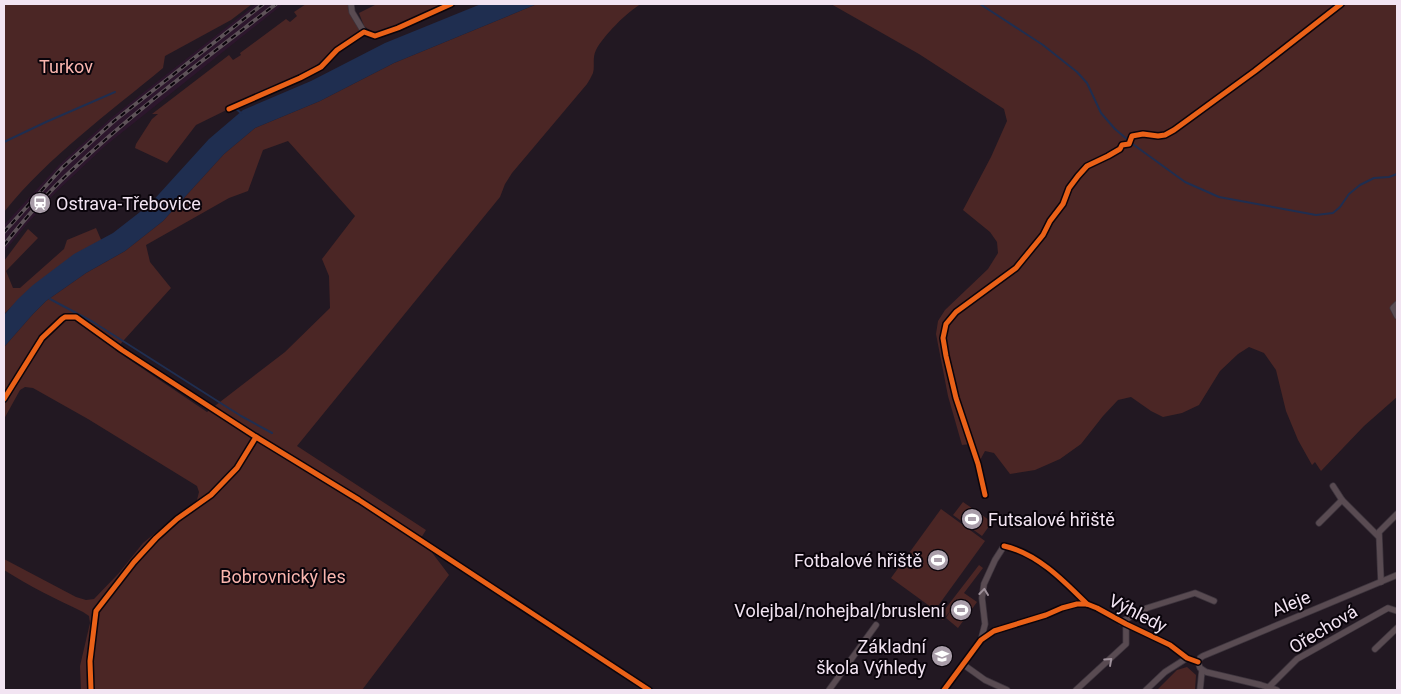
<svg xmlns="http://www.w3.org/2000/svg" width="1401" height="694" viewBox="0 0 1401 694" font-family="Roboto,sans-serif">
	<rect width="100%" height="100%" fill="#221822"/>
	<!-- built -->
	<path fill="#2c162c" d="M 256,4 L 283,4 L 105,146 L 56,192 L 26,225 L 4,252 L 4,225 L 59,165 L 111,118 Z"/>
	<!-- green -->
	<g fill="#4b2625" fill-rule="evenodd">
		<path d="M 4,4 L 252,4 L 231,20 L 165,56 L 163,68 C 109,113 49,156 4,212 Z"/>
		<path d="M 306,4 L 348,4 L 350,13 L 361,30 L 314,67 L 196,125 L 167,163 L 135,148 L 136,144 L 152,119 L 158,114 L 152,114 L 229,55 L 233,60 L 241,55 L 240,53 L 286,19 L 290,22 L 297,16 L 294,12 Z"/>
		<path d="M 377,4 L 452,4 L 375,34 L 364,26 L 359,13 Z"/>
		<path d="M 537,4 L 641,4 C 628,11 603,36 596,50 C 592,58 595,66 593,73 C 591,77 589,81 587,84 L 512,173 L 505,184 L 500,197 L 297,446 L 426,530 L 421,538 L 449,575 L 362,690 L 81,690 L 80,666 L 90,623 L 89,616 L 83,612 C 56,599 29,586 4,570 L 4,559 L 76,597 L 86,600 L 94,599 L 119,573 L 143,543 L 182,511 L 194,503 L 197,500 L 199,492 L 197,486 L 88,419 L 33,388 L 25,387 L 20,390 L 4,419 L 4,347 L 33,314 L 46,301 L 86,273 L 125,251 L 163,221 L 224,154 L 255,128 L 320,101 L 394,63 ZM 288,141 L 355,216 L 322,259 L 329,276 L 330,308 L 285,352 L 207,412 L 115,350 L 171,288 L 150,262 L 146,245 L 229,198 L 248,191 L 263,150 Z"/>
		<path d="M 831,4 L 1397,4 L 1397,302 L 1391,307 L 1397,320 L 1397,397 L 1364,426 L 1321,471 L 1315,462 L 1312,465 L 1298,440 L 1286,411 L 1276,370 L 1264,353 L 1249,347 L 1238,354 L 1220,371 L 1199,405 L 1182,413 L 1163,417 L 1151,411 L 1131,397 L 1118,400 L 1103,416 L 1081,444 L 1060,459 L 1035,470 L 1010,474 L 994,453 L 985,451 L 978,464 L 971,444 L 962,445 L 948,396 L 936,334 L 938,321 L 945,310 L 988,269 L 998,253 L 997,242 L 990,232 L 963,210 L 991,157 L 1007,121 L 1004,109 L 919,54 Z"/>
		<path d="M 96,228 L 102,242 L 33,286 L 4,314 L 4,261 L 28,229 L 38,238 L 6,271 L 13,288 L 20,288 L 64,249 L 67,240 Z"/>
		<path d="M 963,502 L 992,522 L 982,536 L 953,515 Z"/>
		<path d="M 941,509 L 985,541 L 935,610 L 891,578 Z"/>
		<path d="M 979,565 L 983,568 L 964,593 L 977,602 L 958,628 L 946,618 L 951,610 L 943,620 L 939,617 Z"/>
		<path d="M 1187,667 L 1196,675 L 1195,690 L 1157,690 L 1177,670 Z"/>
	</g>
	<!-- water -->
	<path fill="#1f2e50" d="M 481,4 L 537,4 L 394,63 L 320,101 L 255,128 L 224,154 L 163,221 L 125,251 L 86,273 L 46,301 L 33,314 L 4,347 L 4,315 L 18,299 L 33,285 L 74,254 L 113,233 L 149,205 L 209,139 L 243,110 L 311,81 L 385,43 Z"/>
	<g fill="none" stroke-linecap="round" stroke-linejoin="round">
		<!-- stream -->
		<g stroke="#1f2e50" stroke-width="2">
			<path d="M 980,4 L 1043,45 L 1077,72 L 1087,83 L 1101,113 L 1115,129 L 1134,145 L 1185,182 L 1219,197 L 1316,215 L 1333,213 L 1340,207 L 1349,194 L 1360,185 L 1374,178 L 1389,177 L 1397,174"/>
			<path d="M 235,108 L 241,113"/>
			<path d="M 4,142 L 46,122 L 115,92"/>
			<path d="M 50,299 L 93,322 L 241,416 L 272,433"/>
		</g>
		<!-- minor casing -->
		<g stroke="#3e353e" stroke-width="7">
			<g id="minor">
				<path d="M 351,4 L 352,12 L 364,32"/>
				<path d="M 1397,304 L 1393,308 L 1397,316"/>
				<path d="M 4,399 L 42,338 L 62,319 L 65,317 L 76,317 L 122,350 L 256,437 L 359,500 L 649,690"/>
				<path d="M 1333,486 L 1342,500"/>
				<path d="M 1319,523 L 1342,500 L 1378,536"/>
				<path d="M 1381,582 L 1379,532 L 1397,514"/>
				<path d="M 1121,622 L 1147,608 L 1195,593 L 1214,601"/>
				<path d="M 981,640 L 985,624 L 982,598 L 984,584 L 995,560 L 1004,546 C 1037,553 1064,581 1087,604"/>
				<path d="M 1375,649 L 1397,628"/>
				<path d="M 1198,662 L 1200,658 L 1203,656 L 1397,575"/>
				<path d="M 1198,662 L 1200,668 L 1206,672 L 1261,685 L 1277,690"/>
				<path d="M 964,665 L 985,680 L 1007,690"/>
				<path d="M 1269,687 L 1297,659 L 1388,608 L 1397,611"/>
				<path d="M 91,690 L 90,661 L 96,611 L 134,562 L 156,538 L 177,519 L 211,495 L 237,468 L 256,437"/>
				<path d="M 829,690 L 876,625"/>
				<path d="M 944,690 L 981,640 L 994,631 L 1046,615 L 1062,608 L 1077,604 L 1087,604 L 1097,608 L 1126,624 L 1170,645 L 1187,658 L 1198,662"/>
				<path d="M 1076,690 L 1126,644 L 1126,624"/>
				<path d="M 1146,690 L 1165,672 L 1187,658"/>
				<path d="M 1200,690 L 1202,670"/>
			</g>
		</g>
		<!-- minor -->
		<use href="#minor" stroke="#594b52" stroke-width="5.5"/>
		<!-- rail casing -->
		<g stroke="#5e5359" stroke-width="4">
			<g id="rail">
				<path d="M 4,232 L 62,168 L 114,121 L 263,4"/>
				<path d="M 4,245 C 24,220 46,194 70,172 C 134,111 206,58 276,4"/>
			</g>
		</g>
		<!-- rail -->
		<use href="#rail" stroke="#0a040b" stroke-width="2" stroke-dasharray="5.5" stroke-linecap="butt"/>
		<!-- cycleway casing -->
		<g stroke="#0a040b" stroke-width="8">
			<g id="cycleway">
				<path d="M 229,109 L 300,78 L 321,67 L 337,50 L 364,32 L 375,36 L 398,28 L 451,4"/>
				<path d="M 4,399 L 42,338 L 62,319 L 65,317 L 76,317 L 122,350 L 256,437 L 359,500 L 649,690"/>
				<path d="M 985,495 L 978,464 L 956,398 L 946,356 L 943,338 L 946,324 L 956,312 L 1016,268 L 1043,235 L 1050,221 L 1063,204 L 1069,188 L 1078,176 L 1087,166 L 1108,156 L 1120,149 L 1122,145 L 1129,144 L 1132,136 L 1143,134 L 1158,136 L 1165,135 L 1174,130 L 1255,71 L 1341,4"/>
				<path d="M 1004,546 C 1037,553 1064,581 1087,604"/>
				<path d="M 91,690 L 90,661 L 96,611 L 134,562 L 156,538 L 177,519 L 211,495 L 237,468 L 256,437"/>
				<path d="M 944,690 L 981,640 L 994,631 L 1046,615 L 1062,608 L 1077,604 L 1087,604 L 1097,608 L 1126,624 L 1170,645 L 1187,658 L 1198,662"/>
			</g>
		</g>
		<!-- cycleway -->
		<use href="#cycleway" stroke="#ea6118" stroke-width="5"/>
	</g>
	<!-- one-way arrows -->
	<defs><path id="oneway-chevron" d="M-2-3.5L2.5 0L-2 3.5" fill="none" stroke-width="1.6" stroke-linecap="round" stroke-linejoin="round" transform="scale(1.25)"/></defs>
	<g stroke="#9e909a">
		<use href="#oneway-chevron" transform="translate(984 592) rotate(-83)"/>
		<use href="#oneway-chevron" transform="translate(1109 661) rotate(-42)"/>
	</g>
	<!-- icons -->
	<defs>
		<g id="station-disc" transform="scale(1.125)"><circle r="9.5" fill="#a99da9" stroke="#0a040b"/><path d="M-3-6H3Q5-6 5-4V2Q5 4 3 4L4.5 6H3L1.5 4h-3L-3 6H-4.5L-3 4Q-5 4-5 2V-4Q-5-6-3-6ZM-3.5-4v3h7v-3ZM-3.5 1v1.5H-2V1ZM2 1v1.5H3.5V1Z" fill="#fff"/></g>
		<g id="stadium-disc" transform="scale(1.125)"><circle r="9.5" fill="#a99da9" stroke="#0a040b"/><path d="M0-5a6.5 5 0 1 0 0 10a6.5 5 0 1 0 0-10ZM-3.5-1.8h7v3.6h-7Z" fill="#fff"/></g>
		<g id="school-disc" transform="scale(1.125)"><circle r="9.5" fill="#a99da9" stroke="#0a040b"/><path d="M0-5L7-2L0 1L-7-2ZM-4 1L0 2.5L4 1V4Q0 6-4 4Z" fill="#fff"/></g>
	</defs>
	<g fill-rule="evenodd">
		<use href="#station-disc" x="40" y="203"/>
		<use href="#stadium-disc" x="972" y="519"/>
		<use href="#stadium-disc" x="938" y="560"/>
		<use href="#stadium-disc" x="961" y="610"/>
		<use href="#school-disc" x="942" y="656"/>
	</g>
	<g text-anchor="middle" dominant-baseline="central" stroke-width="4" stroke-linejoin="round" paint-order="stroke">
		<!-- park labels -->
		<g font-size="18" fill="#f9b5ae" stroke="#0a040b">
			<text x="66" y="66">Turkov</text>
			<text x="283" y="576">Bobrovnický les</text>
		</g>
		<!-- poi labels -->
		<g font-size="18" fill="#f2e4f2" stroke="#0a040b" text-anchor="end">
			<text x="56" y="203" text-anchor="start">Ostrava-Třebovice</text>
			<text x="988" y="519" text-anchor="start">Futsalové hřiště</text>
			<text x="922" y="560">Fotbalové hřiště</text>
			<text x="945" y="610">Volejbal/nohejbal/bruslení</text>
			<text x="926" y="646">Základní<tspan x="926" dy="21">škola Výhledy</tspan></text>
		</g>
		<!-- street labels -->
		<g font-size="18" fill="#f2e4f2" stroke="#0a040b">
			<text transform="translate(1291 603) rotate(-22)">Aleje</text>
			<text transform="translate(1138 613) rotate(27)">Výhledy</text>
			<text transform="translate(1323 629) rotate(-31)">Ořechová</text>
		</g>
	</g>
	<!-- border -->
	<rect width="1401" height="694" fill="none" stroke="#f2e4f2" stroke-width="10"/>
</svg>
